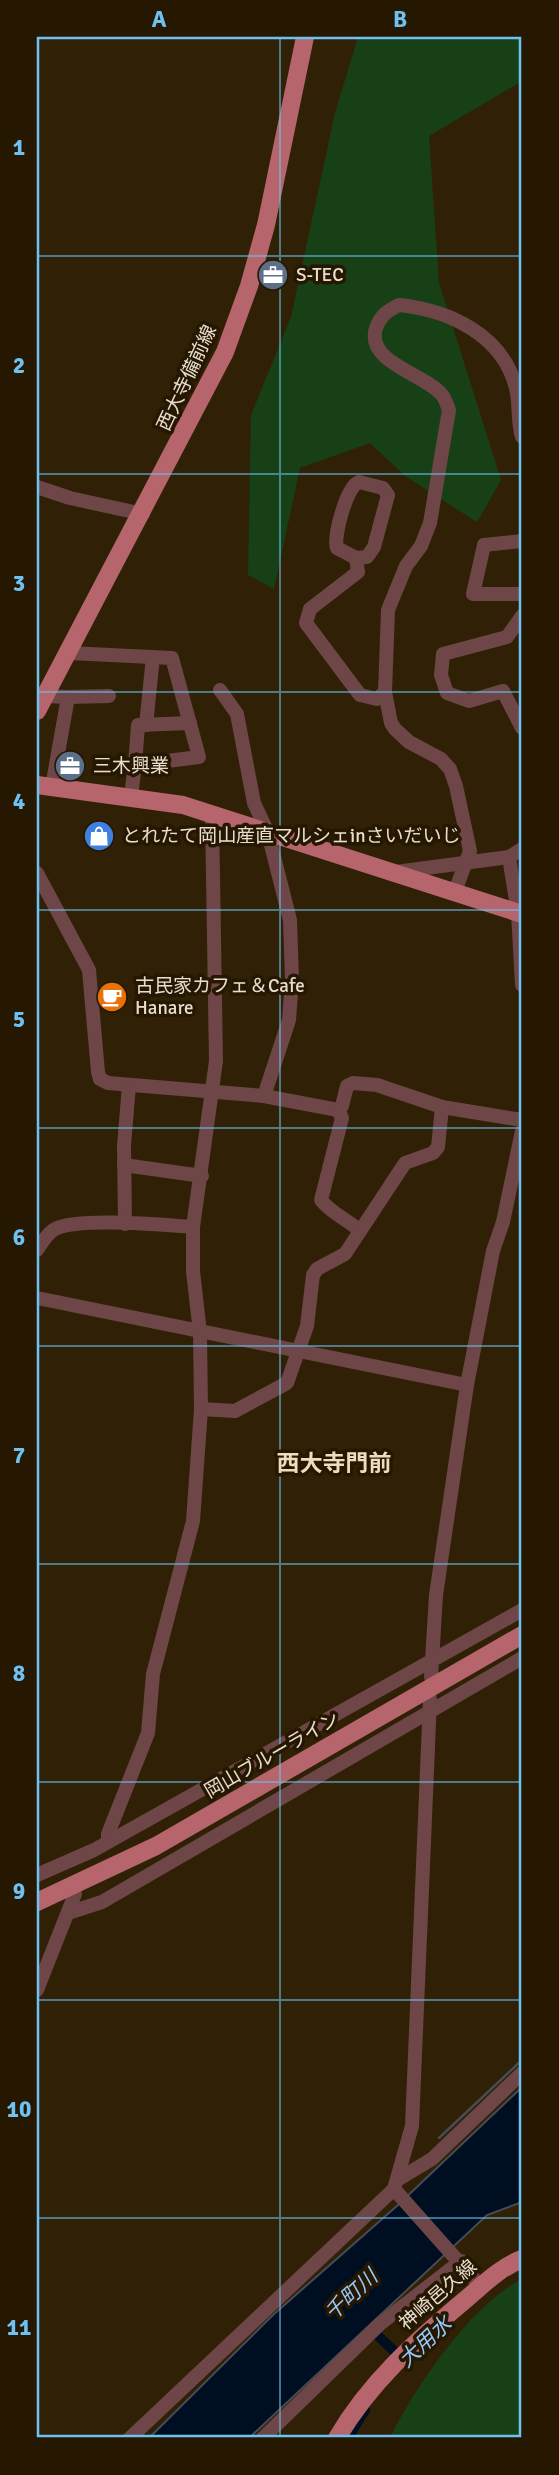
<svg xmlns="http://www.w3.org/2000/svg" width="559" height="2475" viewBox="0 0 559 2475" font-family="Signika,'Noto Sans JP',sans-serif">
	<rect width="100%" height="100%" fill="#302106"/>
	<!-- green -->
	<g fill="#184017">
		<path d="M 358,37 L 522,37 L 522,81 L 429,136 L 439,283 L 501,480 L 477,522 L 405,476 L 370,443 L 300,468 L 274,589 L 248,575 L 251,415 L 291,317 L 335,113 Z"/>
		<path d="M 522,2279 L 522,2438 L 390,2438 C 413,2389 473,2303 522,2279 Z"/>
	</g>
	<!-- water -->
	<path fill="#000e21" stroke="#464c55" stroke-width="2" d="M 522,2087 L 522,2202 L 487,2215 L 249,2438 L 149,2438 L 273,2315 L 398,2205 Z"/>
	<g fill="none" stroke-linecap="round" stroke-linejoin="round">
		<!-- stream -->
		<path stroke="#464c55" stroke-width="2.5" d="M 439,2138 L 522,2060"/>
		<!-- canal -->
		<g stroke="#000e21" stroke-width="10">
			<path d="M 375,2333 L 394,2351"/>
			<path d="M 348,2438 L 365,2410"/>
		</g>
		<!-- minor -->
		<g stroke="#6e4648" stroke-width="14">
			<path d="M 37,487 L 70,498 L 143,514"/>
			<path d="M 522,541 L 484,545 L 473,594 L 522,594"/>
			<path d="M 356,558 L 337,548 C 333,537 347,485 359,482 L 383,488 L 388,495 L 374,547 L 367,557 L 356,558 L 358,572 L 310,609 L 306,623 L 360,695 L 377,699 L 385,692"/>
			<path d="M 522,616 L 507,637 L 443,654 L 441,675 L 447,693 L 469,701 L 503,691 L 522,728"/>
			<path d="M 69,653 L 172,658 L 199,757 L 135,765 L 131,796"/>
			<path d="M 220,690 L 237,714 L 254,803 L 268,833 L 290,920 L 292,979 L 289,1020 L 264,1096"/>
			<path d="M 45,696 L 68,697 L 52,787"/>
			<path d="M 68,697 L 109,696"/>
			<path d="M 146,725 L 153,657"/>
			<path d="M 135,765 L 138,725 L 190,723"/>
			<path d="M 509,857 L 518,913 L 522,985"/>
			<path d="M 396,872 L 509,857 L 522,849"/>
			<path d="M 37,873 L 89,970 L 98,1072 L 100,1079 L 108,1083 L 264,1096 L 338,1110 L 342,1106 L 347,1086 L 353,1083 L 377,1085 L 442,1107 L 522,1120"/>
			<path d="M 454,894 L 470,851 L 456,786 L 450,769 L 441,759 L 409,742 L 395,729 L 391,723 L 385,692 L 388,610 L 406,566 L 421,546 L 430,523 L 449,410 C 447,405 445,398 442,395 C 426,374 365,363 376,328 C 381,315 387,311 399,305 C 449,310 503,335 516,388 C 520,404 517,421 522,437"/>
			<path d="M 338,1110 L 342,1118 L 321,1200 C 332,1214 347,1219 360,1231"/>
			<path d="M 124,1165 L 202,1176"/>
			<path d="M 125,1224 L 124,1146 L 129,1085"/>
			<path d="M 37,1250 C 42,1243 47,1233 55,1229 C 79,1217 163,1225 193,1227"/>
			<path d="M 37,1298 L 467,1385"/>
			<path d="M 201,1409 L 235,1411 L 287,1383 L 307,1326 L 313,1275 L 317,1269 L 345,1254 L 405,1163 L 433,1153 L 438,1147 L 442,1107"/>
			<path d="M 431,1677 L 436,1595 L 467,1385 L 493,1251 L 503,1222 L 522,1131"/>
			<path d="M 108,1842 L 108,1834 L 148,1733 L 153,1674 L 193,1521 L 201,1409 L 200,1333 L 193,1271 L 193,1227 L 216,1061 L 212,815"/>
			<path d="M 37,1875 L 94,1850 L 522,1610"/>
			<path d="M 68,1913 L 102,1902 L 522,1658"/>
			<path d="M 37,1990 L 75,1894"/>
			<path d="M 397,2180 L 432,2159 L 522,2073"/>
			<path d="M 394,2189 L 481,2287"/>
			<path d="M 130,2438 L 394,2189 L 412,2126 L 430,1699"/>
			<path d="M 263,2438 L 380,2324 L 461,2261"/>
		</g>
		<!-- major -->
		<g stroke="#b6656c" stroke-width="18">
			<path d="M 37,711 L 225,352 L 249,286 L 266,225 L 305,37"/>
			<path d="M 37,785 L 183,805 L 522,914"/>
			<path d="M 37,1902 L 156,1846 L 522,1635"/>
			<path d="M 337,2438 C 370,2382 416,2341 465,2300 C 484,2284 499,2268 522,2259"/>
		</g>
	</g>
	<!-- grid -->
	<path fill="none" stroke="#6dc2f3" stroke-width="2" stroke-opacity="0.55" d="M 280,37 L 280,2438M 37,256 L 522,256M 37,474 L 522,474M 37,692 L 522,692M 37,910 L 522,910M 37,1128 L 522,1128M 37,1346 L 522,1346M 37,1564 L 522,1564M 37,1782 L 522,1782M 37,2000 L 522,2000M 37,2218 L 522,2218"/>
	<!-- icons -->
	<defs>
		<g id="office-disc" transform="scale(1.575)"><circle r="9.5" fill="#5c6f8a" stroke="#261700"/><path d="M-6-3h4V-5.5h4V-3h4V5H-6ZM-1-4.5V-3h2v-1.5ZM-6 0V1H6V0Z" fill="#fff"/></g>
		<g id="shop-disc" transform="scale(1.575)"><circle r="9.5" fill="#3f7fe0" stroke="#261700"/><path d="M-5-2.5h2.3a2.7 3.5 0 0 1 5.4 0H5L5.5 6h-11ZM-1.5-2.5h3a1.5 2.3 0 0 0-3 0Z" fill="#fff"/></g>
		<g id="cafe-disc" transform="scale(1.575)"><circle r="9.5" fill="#e8710a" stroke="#261700"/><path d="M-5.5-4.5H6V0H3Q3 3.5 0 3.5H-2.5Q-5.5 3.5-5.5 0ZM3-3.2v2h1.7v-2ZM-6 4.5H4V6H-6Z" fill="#fff"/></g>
	</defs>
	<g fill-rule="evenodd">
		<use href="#office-disc" x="273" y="275"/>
		<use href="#office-disc" x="70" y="766"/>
		<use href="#shop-disc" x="99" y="836"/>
		<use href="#cafe-disc" x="112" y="997"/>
	</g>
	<g text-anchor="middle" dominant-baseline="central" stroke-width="7" stroke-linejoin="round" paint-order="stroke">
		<!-- poi labels -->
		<g font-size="19" fill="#e8decf" stroke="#261700" text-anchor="start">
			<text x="296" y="275">S-TEC</text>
			<text x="93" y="766">三木興業</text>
			<text x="122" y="836">とれたて岡山産直マルシェinさいだいじ</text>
			<text x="135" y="986">古民家カフェ＆Cafe<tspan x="135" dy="22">Hanare</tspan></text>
		</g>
		<!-- street labels -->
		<g font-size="19" fill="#e8decf" stroke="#261700">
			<text transform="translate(187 378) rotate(-65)">西大寺備前線</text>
			<text transform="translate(272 1755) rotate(-30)">岡山ブルーライン</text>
			<text transform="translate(438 2295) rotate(-41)">神崎邑久線</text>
		</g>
		<!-- water labels -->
		<g font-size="21" font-style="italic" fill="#95c8fd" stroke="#261700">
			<text transform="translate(351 2295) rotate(-43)">千町川</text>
			<text transform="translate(425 2342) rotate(-43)">大用水</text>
		</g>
		<!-- quarter labels -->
		<g font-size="23" font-weight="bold" fill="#f0dcbd" stroke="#261700">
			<text x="334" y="1463">西大寺門前</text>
		</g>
	</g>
	<!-- border -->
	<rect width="559" height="2475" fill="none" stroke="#261700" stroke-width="77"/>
	<rect x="38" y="38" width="482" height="2398" fill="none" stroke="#6dc2f3" stroke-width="2.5"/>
	<g font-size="23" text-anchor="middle" font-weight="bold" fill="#6dc2f3">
		<text x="159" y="27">A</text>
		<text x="400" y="27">B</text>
		<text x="19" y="155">1</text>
		<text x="19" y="373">2</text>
		<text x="19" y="591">3</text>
		<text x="19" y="809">4</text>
		<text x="19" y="1027">5</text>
		<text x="19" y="1245">6</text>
		<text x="19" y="1463">7</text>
		<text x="19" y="1681">8</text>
		<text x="19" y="1899">9</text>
		<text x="19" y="2117">10</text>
		<text x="19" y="2335">11</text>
	</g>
</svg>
